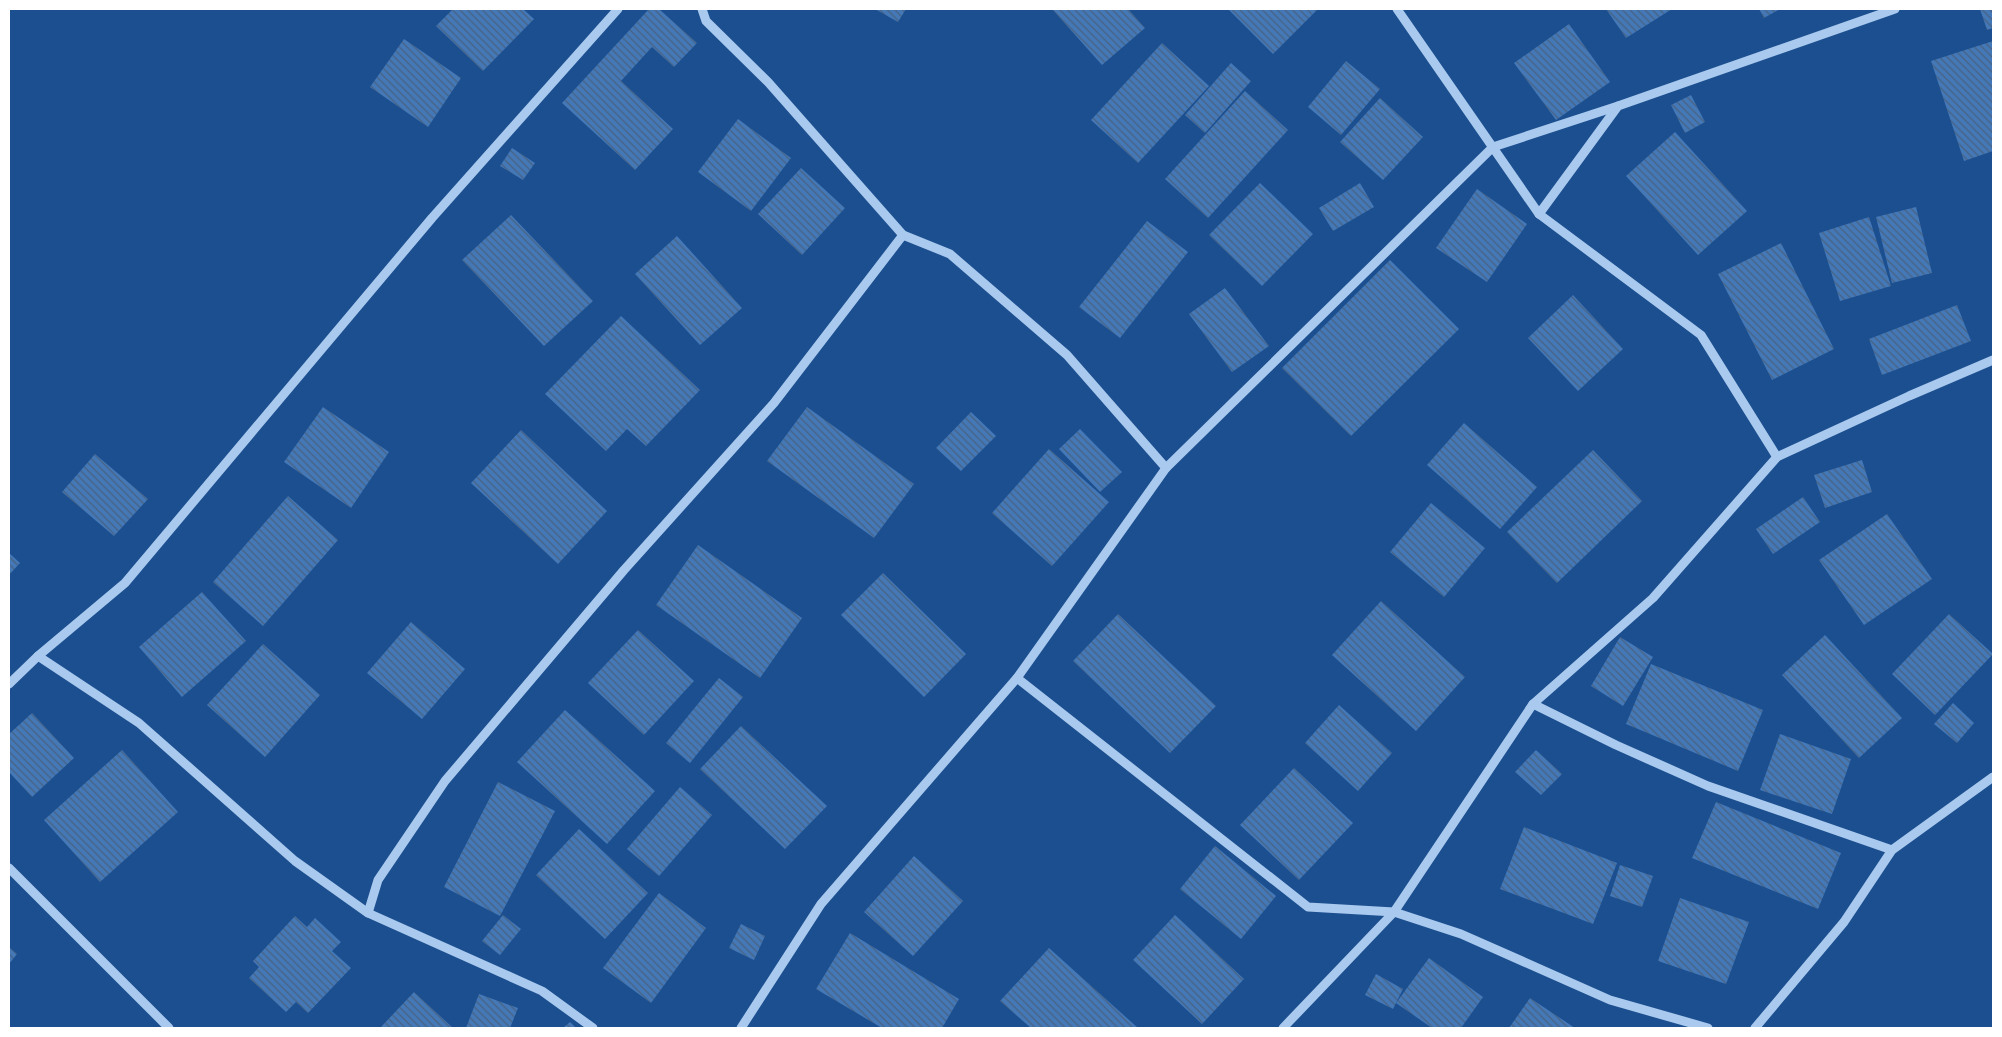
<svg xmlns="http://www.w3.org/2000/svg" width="2002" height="1037" viewBox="0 0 2002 1037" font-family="'IBM Plex Sans',sans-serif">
	<defs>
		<pattern id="building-back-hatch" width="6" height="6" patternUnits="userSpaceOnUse" patternTransform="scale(1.25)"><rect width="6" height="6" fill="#4478b7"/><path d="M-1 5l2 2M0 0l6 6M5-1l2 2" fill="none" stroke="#486282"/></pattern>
	</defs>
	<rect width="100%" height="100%" fill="#1b4f8f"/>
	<!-- building -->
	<g fill="url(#building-back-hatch)">
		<path d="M 453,9 L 523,9 L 534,19 L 483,71 L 436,26 Z"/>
		<path d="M 649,9 L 659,9 L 697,43 L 674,67 L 652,47 L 621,81 L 673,129 L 635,170 L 562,103 Z"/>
		<path d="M 875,9 L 906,9 L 898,22 Z"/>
		<path d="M 1052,9 L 1128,9 L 1145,28 L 1102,65 Z"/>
		<path d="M 1228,9 L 1318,9 L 1273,54 Z"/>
		<path d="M 1606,9 L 1672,9 L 1626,38 Z"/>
		<path d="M 1759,9 L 1780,9 L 1764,18 Z"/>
		<path d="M 1980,9 L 1993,9 L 1993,28 L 1987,30 Z"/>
		<path d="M 1569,24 L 1610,82 L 1556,120 L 1514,63 Z"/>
		<path d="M 404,39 L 461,78 L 428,127 L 370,87 Z"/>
		<path d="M 1993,41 L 1993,151 L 1964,161 L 1931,61 Z"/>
		<path d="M 1162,43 L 1209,86 L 1138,163 L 1091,120 Z"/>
		<path d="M 1346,61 L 1380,89 L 1341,135 L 1308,107 Z"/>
		<path d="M 1231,63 L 1251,81 L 1205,133 L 1185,115 Z"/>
		<path d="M 1245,91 L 1288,130 L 1208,218 L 1165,179 Z"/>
		<path d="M 1691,95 L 1705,122 L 1685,133 L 1671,105 Z"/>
		<path d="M 1380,98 L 1423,137 L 1383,180 L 1340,142 Z"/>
		<path d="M 738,119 L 791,158 L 751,211 L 698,172 Z"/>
		<path d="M 1675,132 L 1747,211 L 1698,255 L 1626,176 Z"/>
		<path d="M 512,148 L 535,163 L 523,180 L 500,166 Z"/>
		<path d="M 801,168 L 845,208 L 802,255 L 758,214 Z"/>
		<path d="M 1260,183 L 1313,234 L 1262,286 L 1209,235 Z"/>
		<path d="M 1360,183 L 1374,207 L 1333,231 L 1319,208 Z"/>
		<path d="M 1477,189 L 1527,224 L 1487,282 L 1436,248 Z"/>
		<path d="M 1916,207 L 1932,273 L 1892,283 L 1876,217 Z"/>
		<path d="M 511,215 L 593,301 L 544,346 L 462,260 Z"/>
		<path d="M 1869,217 L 1891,286 L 1840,301 L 1819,233 Z"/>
		<path d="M 1147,221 L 1188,252 L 1120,338 L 1079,307 Z"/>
		<path d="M 677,236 L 742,308 L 700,345 L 635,274 Z"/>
		<path d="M 1781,243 L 1834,349 L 1772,380 L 1718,274 Z"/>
		<path d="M 1390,260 L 1459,329 L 1351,436 L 1282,368 Z"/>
		<path d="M 1225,288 L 1269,346 L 1232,372 L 1189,314 Z"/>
		<path d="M 1573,295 L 1623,349 L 1578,391 L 1528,338 Z"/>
		<path d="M 1957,305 L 1971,341 L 1882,375 L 1869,339 Z"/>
		<path d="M 621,316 L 700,390 L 646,446 L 627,429 L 606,451 L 545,394 Z"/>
		<path d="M 323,407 L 389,452 L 351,508 L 284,462 Z"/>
		<path d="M 807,407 L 914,484 L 874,538 L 767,461 Z"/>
		<path d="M 971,412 L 996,436 L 961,471 L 936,448 Z"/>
		<path d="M 1464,423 L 1537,487 L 1500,529 L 1427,465 Z"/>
		<path d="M 1080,429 L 1122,472 L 1100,492 L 1059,449 Z"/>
		<path d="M 521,430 L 607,511 L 558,564 L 471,483 Z"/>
		<path d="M 1049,449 L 1109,502 L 1052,566 L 992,513 Z"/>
		<path d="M 1593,450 L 1642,501 L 1557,583 L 1507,532 Z"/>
		<path d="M 95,454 L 148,499 L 114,536 L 62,492 Z"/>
		<path d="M 1862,460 L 1872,492 L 1825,508 L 1814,475 Z"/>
		<path d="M 288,496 L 338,540 L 263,626 L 213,582 Z"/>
		<path d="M 1803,497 L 1820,522 L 1773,554 L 1756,529 Z"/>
		<path d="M 1431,503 L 1485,548 L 1444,597 L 1390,552 Z"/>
		<path d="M 1887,514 L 1932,579 L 1864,625 L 1819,560 Z"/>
		<path d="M 698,545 L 802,618 L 760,678 L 656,605 Z"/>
		<path d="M 9,553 L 20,563 L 9,575 Z"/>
		<path d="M 883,573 L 966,654 L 924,697 L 841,615 Z"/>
		<path d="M 202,592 L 246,641 L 182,697 L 139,647 Z"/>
		<path d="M 1381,601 L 1465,677 L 1416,731 L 1332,655 Z"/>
		<path d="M 1118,614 L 1216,706 L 1170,753 L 1073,661 Z"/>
		<path d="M 1949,614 L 1993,654 L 1935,715 L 1892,674 Z"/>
		<path d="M 411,622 L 465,669 L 422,719 L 367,673 Z"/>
		<path d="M 638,630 L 694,681 L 644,735 L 588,683 Z"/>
		<path d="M 1825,635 L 1902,718 L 1859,758 L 1782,675 Z"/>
		<path d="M 1620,637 L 1653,657 L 1623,706 L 1591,686 Z"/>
		<path d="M 263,644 L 320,695 L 265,757 L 207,705 Z"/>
		<path d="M 1651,664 L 1763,710 L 1738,771 L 1626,724 Z"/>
		<path d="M 719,678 L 743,697 L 690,763 L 666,743 Z"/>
		<path d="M 1953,703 L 1974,723 L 1957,743 L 1934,724 Z"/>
		<path d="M 1339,705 L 1392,753 L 1358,791 L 1305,743 Z"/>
		<path d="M 565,710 L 655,791 L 607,844 L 517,762 Z"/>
		<path d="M 32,713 L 74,758 L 32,797 L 9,772 L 9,734 Z"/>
		<path d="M 741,726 L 827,806 L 785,849 L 700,769 Z"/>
		<path d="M 1780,734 L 1851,759 L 1832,814 L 1760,790 Z"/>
		<path d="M 122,750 L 178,812 L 100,882 L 44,820 Z"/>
		<path d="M 1536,750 L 1562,774 L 1541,795 L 1515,772 Z"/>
		<path d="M 1294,768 L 1353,823 L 1299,880 L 1240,825 Z"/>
		<path d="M 498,782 L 555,811 L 500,916 L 444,887 Z"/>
		<path d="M 680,787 L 712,815 L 659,876 L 627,849 Z"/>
		<path d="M 1716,802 L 1841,853 L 1818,909 L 1692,858 Z"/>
		<path d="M 1524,827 L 1617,863 L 1593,924 L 1500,889 Z"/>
		<path d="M 579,829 L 648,893 L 605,939 L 536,875 Z"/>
		<path d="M 1215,846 L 1276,896 L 1241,939 L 1180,889 Z"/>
		<path d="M 914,856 L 963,901 L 913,956 L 864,912 Z"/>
		<path d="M 1620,865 L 1653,876 L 1642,907 L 1610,896 Z"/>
		<path d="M 659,893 L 706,928 L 651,1003 L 603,968 Z"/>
		<path d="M 1680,898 L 1749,922 L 1726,984 L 1658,961 Z"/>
		<path d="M 503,915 L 521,929 L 500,955 L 482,941 Z"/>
		<path d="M 1175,915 L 1244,979 L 1202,1024 L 1133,960 Z"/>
		<path d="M 295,916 L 307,927 L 315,918 L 341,942 L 332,951 L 351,968 L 308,1013 L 296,1002 L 286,1012 L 249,978 L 259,967 L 253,961 Z"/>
		<path d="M 741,924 L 765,936 L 754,960 L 729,948 Z"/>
		<path d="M 850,933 L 959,999 L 942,1028 L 882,1028 L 816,989 Z"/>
		<path d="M 9,947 L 17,954 L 9,964 Z"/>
		<path d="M 1049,948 L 1138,1028 L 1031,1028 L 1000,1001 Z"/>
		<path d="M 1429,958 L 1483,997 L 1461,1028 L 1432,1028 L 1396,1003 Z"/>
		<path d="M 1376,974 L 1403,989 L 1393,1009 L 1365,995 Z"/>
		<path d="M 414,992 L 453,1028 L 380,1028 Z"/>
		<path d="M 479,994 L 518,1008 L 510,1028 L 466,1028 Z"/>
		<path d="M 1530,998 L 1575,1028 L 1509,1028 Z"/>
		<path d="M 570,1022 L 576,1028 L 563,1028 Z"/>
	</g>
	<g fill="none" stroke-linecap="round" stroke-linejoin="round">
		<!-- minor -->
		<g stroke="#a9c9ee" stroke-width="9">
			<path d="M 702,9 L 706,21 L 768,82 L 903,235 L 950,254 L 1067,355 L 1166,468"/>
			<path d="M 1397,9 L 1539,214 L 1701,335 L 1777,457"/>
			<path d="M 1539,214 L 1618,106 L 1895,9"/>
			<path d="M 38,656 L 139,723 L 295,861 L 368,913 L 542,991 L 593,1028"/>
			<path d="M 1017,678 L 1308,907 L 1394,912 L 1461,934 L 1610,1000 L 1708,1028"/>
			<path d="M 9,684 L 38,656 L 125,583 L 432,218 L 618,9"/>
			<path d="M 1533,704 L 1616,745 L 1708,786 L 1892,850"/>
			<path d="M 9,868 L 169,1028"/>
			<path d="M 368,913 L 378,880 L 445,781 L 624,570 L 774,403 L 903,235"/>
			<path d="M 741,1028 L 821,904 L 1017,678 L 1166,468 L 1493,147 L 1618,106"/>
			<path d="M 1283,1028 L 1394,912 L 1533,704 L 1653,598 L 1777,457 L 1909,396 L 1993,360"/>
			<path d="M 1755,1028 L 1844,922 L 1892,850 L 1993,777"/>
		</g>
	</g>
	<!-- border -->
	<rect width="2002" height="1037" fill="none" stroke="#ffffff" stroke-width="20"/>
</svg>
